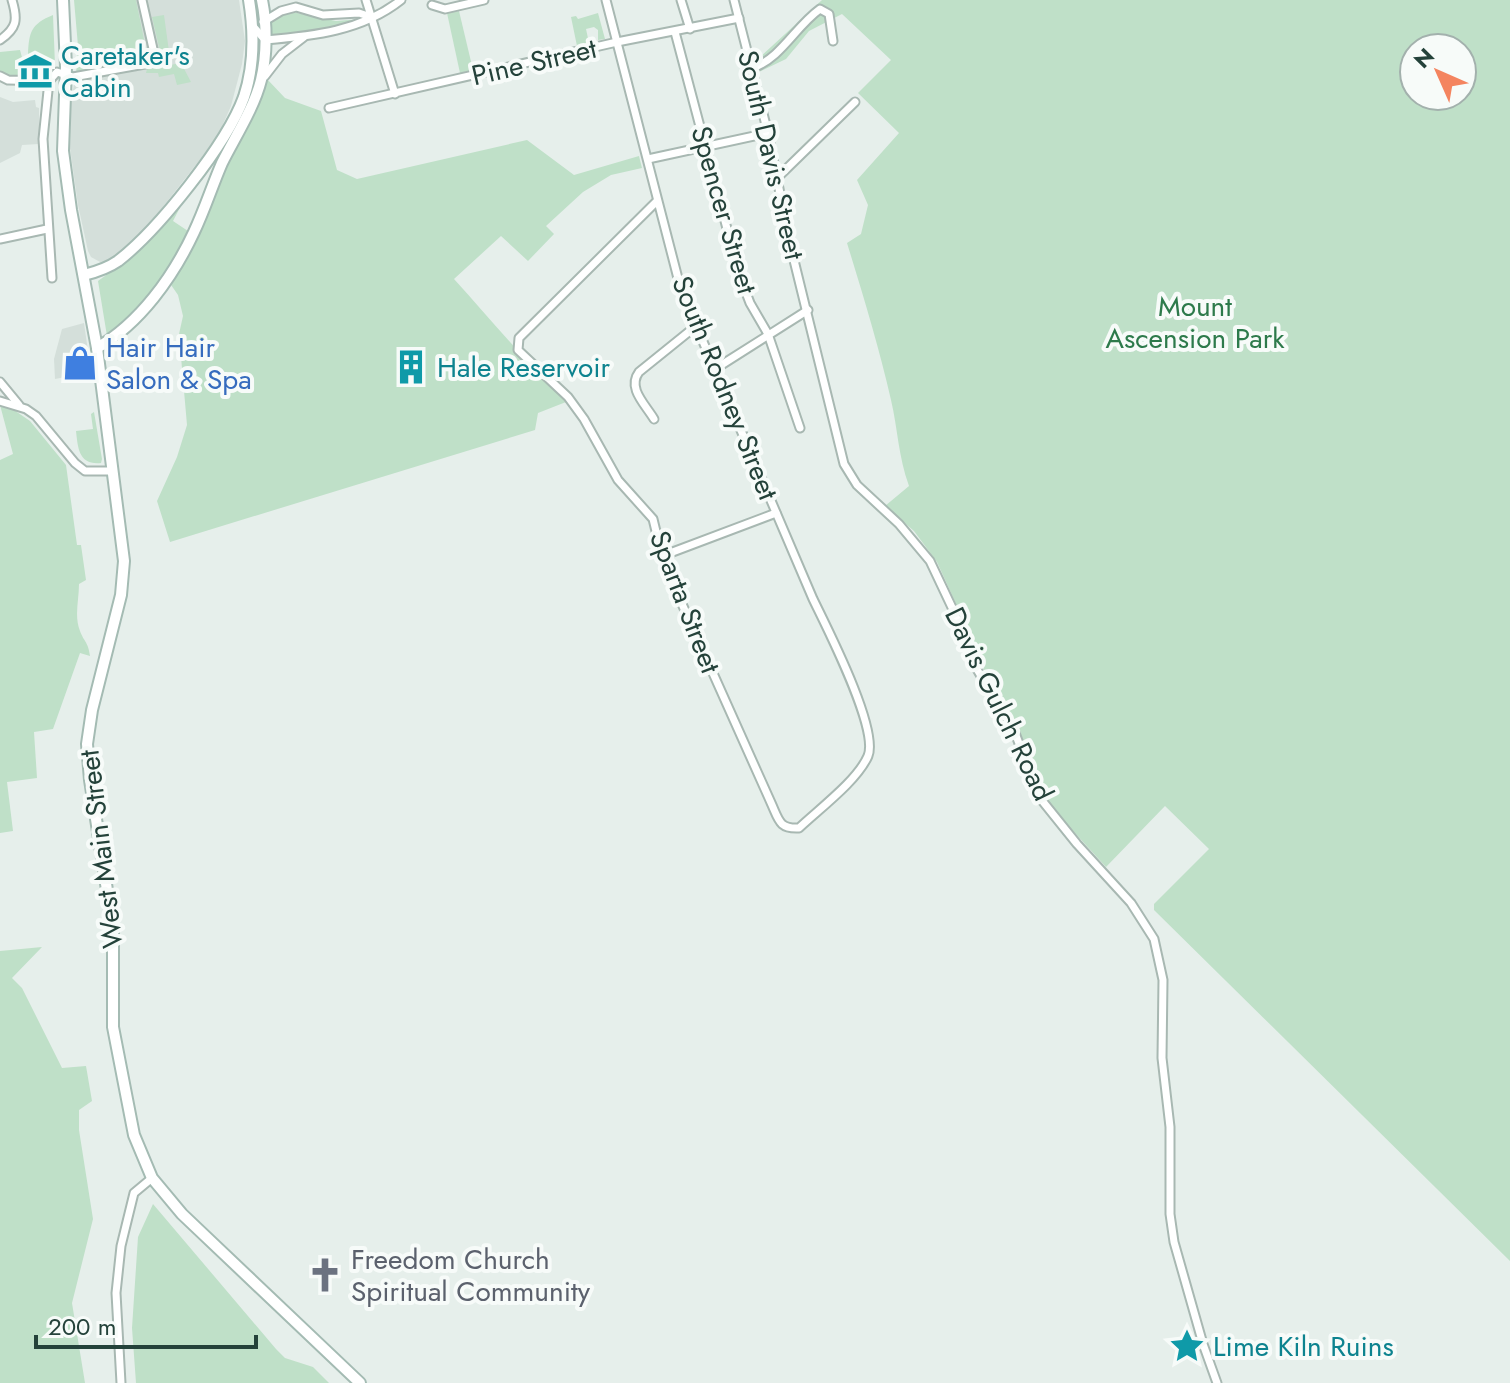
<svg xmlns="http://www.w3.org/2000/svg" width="1510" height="1383" viewBox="0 0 1510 1383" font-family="Jost,sans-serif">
	<rect width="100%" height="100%" fill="#e6efeb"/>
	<!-- built -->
	<g fill="#d4dfda">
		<path d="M 136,0 L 239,0 L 245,41 L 242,64 L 231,106 L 220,131 L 202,157 L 148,226 L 111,262 L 102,263 L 91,257 L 88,251 L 78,205 L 70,148 L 71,100 L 76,74 Z"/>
		<path d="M 0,97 L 13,102 L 35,100 L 36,107 L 39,108 L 39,144 L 22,145 L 20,153 L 0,163 Z"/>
		<path d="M 84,323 L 91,372 L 55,379 L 54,359 L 62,329 Z"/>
	</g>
	<!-- green -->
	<g fill="#bfe0c8" fill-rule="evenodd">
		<path d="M 74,0 L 136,0 L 147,54 C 135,71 96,71 76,74 L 78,46 Z"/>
		<path d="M 822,0 L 1510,0 L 1510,1261 L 1154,910 L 1154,904 L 1209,849 L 1165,806 L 1106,867 L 1042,797 L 1029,756 L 1003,701 L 980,663 L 967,628 L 937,562 L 914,531 L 885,506 L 909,486 C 898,455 898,430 891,400 C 879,347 863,295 847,243 L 861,234 L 868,205 L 857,180 L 899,133 L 858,93 L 891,60 L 842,14 L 809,31 L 786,59 L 759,72 L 758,59 ZM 1414,48 L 1462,48 L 1462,96 L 1414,96 Z"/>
		<path d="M 459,11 L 473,70 L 460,73 L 447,13 Z"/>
		<path d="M 292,12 L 336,21 L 361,19 L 313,31 L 272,37 L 269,34 C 269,18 277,15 292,12 Z"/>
		<path d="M 598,13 L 605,39 L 598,40 L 598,30 L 594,27 L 586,29 L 589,43 L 577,46 L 571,17 L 576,16 L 578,19 Z"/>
		<path d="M 53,15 L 55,65 L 46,74 L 47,57 L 28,55 C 29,32 31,24 53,15 Z"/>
		<path d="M 164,15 L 170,59 L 162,60 L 152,17 Z"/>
		<path d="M 20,50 L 24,65 L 23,81 L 0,76 L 0,52 Z"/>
		<path d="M 181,63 L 191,82 L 177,85 L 174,74 L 159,77 L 158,73 L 146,73 L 147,69 Z"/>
		<path d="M 267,79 L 285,98 L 321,111 L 337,170 L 357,179 L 527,140 L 574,175 L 639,156 L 642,168 L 611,175 L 583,192 L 546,226 L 554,234 L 528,261 L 501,236 L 454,279 C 492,321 527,363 566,402 L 538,413 L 535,430 L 170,542 L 157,501 L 177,457 L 187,425 L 179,334 L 183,316 L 178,295 L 169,282 Z"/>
		<path d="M 188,192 L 173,221 L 191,233 C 167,273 145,308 107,336 L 98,281 L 120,265 Z"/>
		<path d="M 0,405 L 11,408 L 30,421 L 66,465 L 77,545 L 81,545 L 86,580 L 79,584 C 79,600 74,616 80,631 C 84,642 88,641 90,656 L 80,653 L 53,729 L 34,732 L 37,778 L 7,782 L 13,831 L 0,833 L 0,460 L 13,454 Z"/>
		<path d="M 94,412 L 102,459 L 101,463 C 79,465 78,449 76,431 L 93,429 L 91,414 Z"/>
		<path d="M 42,947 L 12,978 L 22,988 L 62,1068 L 86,1066 L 92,1101 L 79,1110 L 79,1130 L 93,1219 L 72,1303 L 85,1383 L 0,1383 L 0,951 Z"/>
		<path d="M 153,1204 L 276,1349 L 285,1358 L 313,1367 L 329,1383 L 136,1383 L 132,1328 L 138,1237 Z"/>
	</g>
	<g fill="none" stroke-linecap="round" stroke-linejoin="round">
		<!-- street casing -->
		<g stroke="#a8b8b2" stroke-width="11">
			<g id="street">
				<path d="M 366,0 L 395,94"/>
				<path d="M 606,0 L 681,290 L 813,599 C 827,628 879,729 868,756 C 857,781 819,809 799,828 C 780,829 779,821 772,805 L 678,595 L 662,556 L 653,519 L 618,480 L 584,419 L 568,397 L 518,350 L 519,338 L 657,201"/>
				<path d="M 681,0 L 690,29"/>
				<path d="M 734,0 L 768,133 L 790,244 L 844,464 L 857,485 L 899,524 L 930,561 L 956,616 L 975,666 L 1015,733 L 1040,798 L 1077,844 L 1131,903 L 1154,939 L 1163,980 L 1162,1058 L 1170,1127 L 1170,1214 L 1174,1242 L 1203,1344 L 1217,1383"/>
				<path d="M 432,5 L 445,9 L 484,0"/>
				<path d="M 263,22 L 281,11 L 296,7 L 323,15 L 359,13 L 371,17"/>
				<path d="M 252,25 L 265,40 C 313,36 362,31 401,0"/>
				<path d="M 675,32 L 739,274 L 750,303 L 768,334 L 800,428"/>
				<path d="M 0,40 C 17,28 18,20 12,0"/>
				<path d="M 753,68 C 782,57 795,27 820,9 L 829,14 L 833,41"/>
				<path d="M 0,76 L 8,80 L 49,81 L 57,72 L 73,77 L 156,62 L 142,0"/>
				<path d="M 265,76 L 282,54 L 304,37"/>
				<path d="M 49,81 L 43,139 L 52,278"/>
				<path d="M 329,108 L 617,42 L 739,18"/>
				<path d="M 648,159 L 768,133"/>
				<path d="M 777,178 L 855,102"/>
				<path d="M 0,239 L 47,229"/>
				<path d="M 715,369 L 808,310"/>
				<path d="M 0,382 L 19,405"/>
				<path d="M 0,401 L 26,409 L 36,416 L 75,463 L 85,471 L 112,471"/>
				<path d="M 654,419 C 645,404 627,388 639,372 L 696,326"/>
				<path d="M 662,556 L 776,513"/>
				<path d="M 121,1383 L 116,1293 L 121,1246 L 134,1193 L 152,1178"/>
			</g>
		</g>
		<!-- secondary casing -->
		<g stroke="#a4bbb3" stroke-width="14">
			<g id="secondary">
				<path d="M 63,0 L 66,67 L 63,151 L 71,210 L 97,348 L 124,561 L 121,595 L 92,710 L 87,744 L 90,780 L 113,929 L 113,1027 L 134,1135 L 152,1178 L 182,1214 L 360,1383"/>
				<path d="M 84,275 C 96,272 108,268 118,261 C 158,230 227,144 244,97 C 254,67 254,31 249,0"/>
				<path d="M 97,348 C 140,323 173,277 194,232 C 205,209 212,186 222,163 C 235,137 254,108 261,80 C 267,55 267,24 262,0"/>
			</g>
		</g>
		<!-- street -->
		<use href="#street" stroke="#fff" stroke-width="7"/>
		<!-- secondary -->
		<use href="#secondary" stroke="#fff" stroke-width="10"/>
	</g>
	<!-- icons -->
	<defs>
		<g id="museum-bare" transform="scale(2.76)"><path d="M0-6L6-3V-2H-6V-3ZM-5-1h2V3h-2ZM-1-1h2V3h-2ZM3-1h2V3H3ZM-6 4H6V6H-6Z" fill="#0f9aa8" stroke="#f7fbf9" stroke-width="2.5" paint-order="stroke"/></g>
		<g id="shop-bare" transform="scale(2.76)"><path d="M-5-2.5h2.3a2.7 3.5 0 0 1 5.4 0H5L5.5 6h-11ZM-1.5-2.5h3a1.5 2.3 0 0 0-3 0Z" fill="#3f7fe0" stroke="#f7fbf9" stroke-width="2.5" paint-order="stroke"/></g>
		<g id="building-bare" transform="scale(2.76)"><path d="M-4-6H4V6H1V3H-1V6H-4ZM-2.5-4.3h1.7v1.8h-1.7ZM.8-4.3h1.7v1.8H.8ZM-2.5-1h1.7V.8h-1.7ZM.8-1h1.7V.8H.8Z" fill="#0f9aa8" stroke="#f7fbf9" stroke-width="2.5" paint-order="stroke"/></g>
		<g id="church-bare" transform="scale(2.76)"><path d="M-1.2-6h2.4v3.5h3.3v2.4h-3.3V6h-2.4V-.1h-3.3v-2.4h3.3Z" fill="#6b7280" stroke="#f7fbf9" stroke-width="2.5" paint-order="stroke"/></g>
		<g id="sight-bare" transform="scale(2.76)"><path d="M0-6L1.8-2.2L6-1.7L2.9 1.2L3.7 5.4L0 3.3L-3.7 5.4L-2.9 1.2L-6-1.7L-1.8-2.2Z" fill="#0f9aa8" stroke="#f7fbf9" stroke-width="2.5" paint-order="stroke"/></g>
	</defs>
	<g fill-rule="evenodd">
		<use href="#museum-bare" x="35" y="71"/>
		<use href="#shop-bare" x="80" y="363"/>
		<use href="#building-bare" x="411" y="367"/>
		<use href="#church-bare" x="325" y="1275"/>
		<use href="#sight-bare" x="1187" y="1346"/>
	</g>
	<g text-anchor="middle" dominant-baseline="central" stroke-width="8" stroke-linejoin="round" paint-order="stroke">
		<!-- culture labels -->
		<g font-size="28" fill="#0d838f" stroke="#f7fbf9" text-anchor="start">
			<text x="61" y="55">Caretaker's<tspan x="61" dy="32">Cabin</tspan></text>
			<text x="437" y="367">Hale Reservoir</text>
			<text x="1213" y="1346">Lime Kiln Ruins</text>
		</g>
		<!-- street labels -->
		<g font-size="28" fill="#24423a" stroke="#f7fbf9">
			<text transform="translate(534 62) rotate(-13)">Pine Street</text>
			<text transform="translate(771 155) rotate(77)">South Davis Street</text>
			<text transform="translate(724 210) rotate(74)">Spencer Street</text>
			<text transform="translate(725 388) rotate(68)">South Rodney Street</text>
			<text transform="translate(685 602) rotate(69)">Sparta Street</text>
			<text transform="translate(999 704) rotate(64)">Davis Gulch Road</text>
			<text transform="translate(101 849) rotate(-97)">West Main Street</text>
		</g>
		<!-- park labels -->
		<g font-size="28" fill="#2d7a4b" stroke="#f7fbf9">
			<text x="1195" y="306">Mount<tspan x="1195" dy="32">Ascension Park</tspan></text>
		</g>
		<!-- shop labels -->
		<g font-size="28" fill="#366cbe" stroke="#f7fbf9" text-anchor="start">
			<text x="106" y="347">Hair Hair<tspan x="106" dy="32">Salon &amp; Spa</tspan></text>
		</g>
		<!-- worship labels -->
		<g font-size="28" fill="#5b616d" stroke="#f7fbf9" text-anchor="start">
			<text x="351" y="1259">Freedom Church<tspan x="351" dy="32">Spiritual Community</tspan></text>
		</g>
	</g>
	<!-- north arrow -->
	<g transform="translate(1438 72) rotate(315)"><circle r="38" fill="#f7fbf9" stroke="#a3b1ad" stroke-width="2"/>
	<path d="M0-6L14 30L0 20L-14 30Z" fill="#f4845f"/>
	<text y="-12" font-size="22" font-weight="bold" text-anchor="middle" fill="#24423a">N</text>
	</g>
	<!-- scale -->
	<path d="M36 1335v12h220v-12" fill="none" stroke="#24423a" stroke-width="4"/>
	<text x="48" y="1335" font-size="24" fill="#24423a" stroke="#f7fbf9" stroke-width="6" paint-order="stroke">200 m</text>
</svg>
